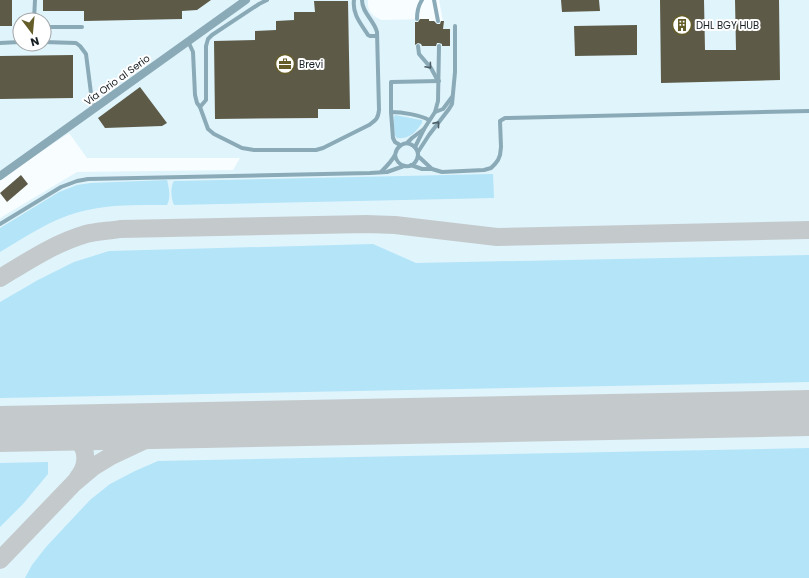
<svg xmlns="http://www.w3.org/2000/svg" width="809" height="578" viewBox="0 0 809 578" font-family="Poppins,sans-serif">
	<rect width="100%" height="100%" fill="#f8fdff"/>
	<!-- built -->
	<path fill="#e0f4fc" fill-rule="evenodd" d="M 0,0 L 368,0 L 368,6 L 370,12 L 374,16 L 381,20 L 429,19 L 429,21 L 443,21 L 439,0 L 809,0 L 809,578 L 0,578 L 0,218 L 77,172 L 233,170 L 240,158 L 87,158 L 69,133 L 0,179 ZM 20,20 L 44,20 L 44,44 L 20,44 Z"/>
	<!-- green -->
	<g fill="#b3e4f8">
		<path d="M 395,115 L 421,120 L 422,120 L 422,123 C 416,131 412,137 402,138 C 400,138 397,139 396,137 C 394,134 394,121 394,117 Z"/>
		<path d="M 493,174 L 494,198 L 174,205 C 171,198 170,187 174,181 Z"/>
		<path d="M 167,180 C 169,187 171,199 167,205 C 138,205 108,204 79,212 C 51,219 24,238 0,252 L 0,228 L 59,192 L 77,185 L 91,183 Z"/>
		<path d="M 373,244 L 416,263 L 809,255 L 809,382 L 0,398 L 0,302 L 38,280 L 74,262 L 109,251 Z"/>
		<path d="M 809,448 L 809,578 L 25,578 L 32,565 L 46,547 L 90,500 L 110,484 L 135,471 L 158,461 Z"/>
		<path d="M 48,462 L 48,474 L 23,504 L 0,527 L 0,463 Z"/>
	</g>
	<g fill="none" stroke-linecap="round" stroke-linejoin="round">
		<!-- taxiway -->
		<g stroke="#c4cacc" stroke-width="18">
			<path d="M 0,278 C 28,261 55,243 86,234 C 97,231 109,231 120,229 L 366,224 L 395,225 L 497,237 L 809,230"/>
			<path d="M 58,428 C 64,431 70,433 75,437 C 89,449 88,466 77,479"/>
			<path d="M 0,560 L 74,483 L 93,467 L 111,456 L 145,440 L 158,436 L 215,425"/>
		</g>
		<!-- runway -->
		<path stroke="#c4cacc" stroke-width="46" d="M 0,429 L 809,413"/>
	</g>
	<!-- building -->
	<g fill="#5d5b48">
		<rect x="0" y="0" width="12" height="26"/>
		<path d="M 43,0 L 211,0 L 197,10 L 182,11 L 182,19 L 84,21 L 84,11 L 43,11 Z"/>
		<path d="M 561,0 L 599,0 L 600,11 L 562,12 Z"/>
		<path d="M 660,0 L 704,0 L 705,50 L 736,50 L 735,0 L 779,0 L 780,80 L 661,83 Z"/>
		<path d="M 314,1 L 348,1 L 350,109 L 318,109 L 318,118 L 215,119 L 214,41 L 255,40 L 255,31 L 276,30 L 276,21 L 294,20 L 294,12 L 315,12 Z"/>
		<path d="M 420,19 L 429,19 L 429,21 L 434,21 L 437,24 L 440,24 L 441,21 L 444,21 L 443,29 L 450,29 L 450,46 L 442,46 L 442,44 L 439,43 L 437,43 L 436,46 L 422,46 L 421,44 L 418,43 L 415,45 L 415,22 L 418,22 Z"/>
		<path d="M 637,25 L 637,55 L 575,56 L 574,26 Z"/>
		<path d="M 73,55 L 73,98 L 0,99 L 0,56 Z"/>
		<path d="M 140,87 L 167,123 L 162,126 L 105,128 L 98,118 Z"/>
		<path d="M 21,175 L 28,184 L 7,202 L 0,193 Z"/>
	</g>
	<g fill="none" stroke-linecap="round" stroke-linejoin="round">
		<!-- service -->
		<g stroke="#8baab7" stroke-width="4">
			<path d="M 354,0 C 352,14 361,24 368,35 L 370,36 L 377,36"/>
			<path d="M 434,0 L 438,21"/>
			<path d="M 417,19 C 417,11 418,6 422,0"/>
			<path d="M 34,20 L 35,0"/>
			<path d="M 44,27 L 82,27"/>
			<path d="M 44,31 L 44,42"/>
			<path d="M 188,41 L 193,52 L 195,95 L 197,103 L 200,107 L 208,129 L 214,134 L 242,148 L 254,150 L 316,150 L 323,148 L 369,125 C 376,120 378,119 379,110 L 377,32 C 374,20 362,13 362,0"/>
			<path d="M 44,42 L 76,43 L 80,46 L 86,54 L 92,101 L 95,108"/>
			<path d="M 0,43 L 20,42"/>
			<path d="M 418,46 L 419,54 L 431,68 L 438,81"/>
			<path d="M 200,107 L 206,100 L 206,46 L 208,39 L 212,35 L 259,4 L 267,0"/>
			<path d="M 391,112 C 402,112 420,115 429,120"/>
			<path d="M 435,112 L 443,109 L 452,97"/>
			<path d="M 407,143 L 412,138 L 424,129"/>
			<path d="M 400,145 L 395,142 L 393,138 L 391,112 L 391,82 L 439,81"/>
			<path d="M 415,147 L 424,129 L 435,112 L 438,101 L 439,46"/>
			<path d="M 418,152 L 429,135 L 449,109 L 452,104 L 455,72 L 455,26"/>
			<path d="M 418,156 L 432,169"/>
			<path d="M 411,165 L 422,169 L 432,169 L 442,172 L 484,170 L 491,168 L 495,164 L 498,160 L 500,155 L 501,147 L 500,121 L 505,118 L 809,111"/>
			<path d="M 381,172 C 386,167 392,161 395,155 C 396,152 396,149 399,147 C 407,138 422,148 417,159 C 412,171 397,167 395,155"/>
			<path d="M 0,224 L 61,187 L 77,181 L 88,179 L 370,173 L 387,172 L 404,166"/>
		</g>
		<!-- minor -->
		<path stroke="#8baab7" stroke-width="8" d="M 0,176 L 246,0"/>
	</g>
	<!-- one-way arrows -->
	<defs><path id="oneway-chevron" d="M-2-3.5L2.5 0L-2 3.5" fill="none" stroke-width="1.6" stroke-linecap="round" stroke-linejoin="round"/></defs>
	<g stroke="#4b5e66">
		<use href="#oneway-chevron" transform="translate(429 66) rotate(49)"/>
		<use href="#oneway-chevron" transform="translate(437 124) rotate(-51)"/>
	</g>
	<!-- icons -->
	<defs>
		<g id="building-ring" transform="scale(1)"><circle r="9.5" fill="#fff" stroke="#655d29" stroke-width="1.5"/><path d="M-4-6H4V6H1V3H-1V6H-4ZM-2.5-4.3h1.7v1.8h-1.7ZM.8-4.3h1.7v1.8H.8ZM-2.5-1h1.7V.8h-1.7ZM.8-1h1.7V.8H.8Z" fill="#655d29"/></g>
		<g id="office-ring" transform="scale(1)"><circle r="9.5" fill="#fff" stroke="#655d29" stroke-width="1.5"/><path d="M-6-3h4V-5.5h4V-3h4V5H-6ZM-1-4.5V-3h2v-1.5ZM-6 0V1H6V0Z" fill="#655d29"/></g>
	</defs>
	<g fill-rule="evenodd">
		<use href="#building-ring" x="682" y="25"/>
		<use href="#office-ring" x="285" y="64"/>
	</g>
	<g text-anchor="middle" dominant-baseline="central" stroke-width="4" stroke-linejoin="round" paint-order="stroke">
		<!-- poi labels -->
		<g font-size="10" fill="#171f23" stroke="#fff" text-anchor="start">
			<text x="696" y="25">DHL BGY HUB</text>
			<text x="299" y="64">Brevi</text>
		</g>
		<!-- street labels -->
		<g font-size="10" fill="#171f23" stroke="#fff">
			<text transform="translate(117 80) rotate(-36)">Via Orio al Serio</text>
		</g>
	</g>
	<!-- north arrow -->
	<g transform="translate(32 32) rotate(164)"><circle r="19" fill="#ffffff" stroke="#a2a5a7"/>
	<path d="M0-3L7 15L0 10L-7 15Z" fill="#655d29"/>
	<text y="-6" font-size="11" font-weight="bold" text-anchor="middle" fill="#171f23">N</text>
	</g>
</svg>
